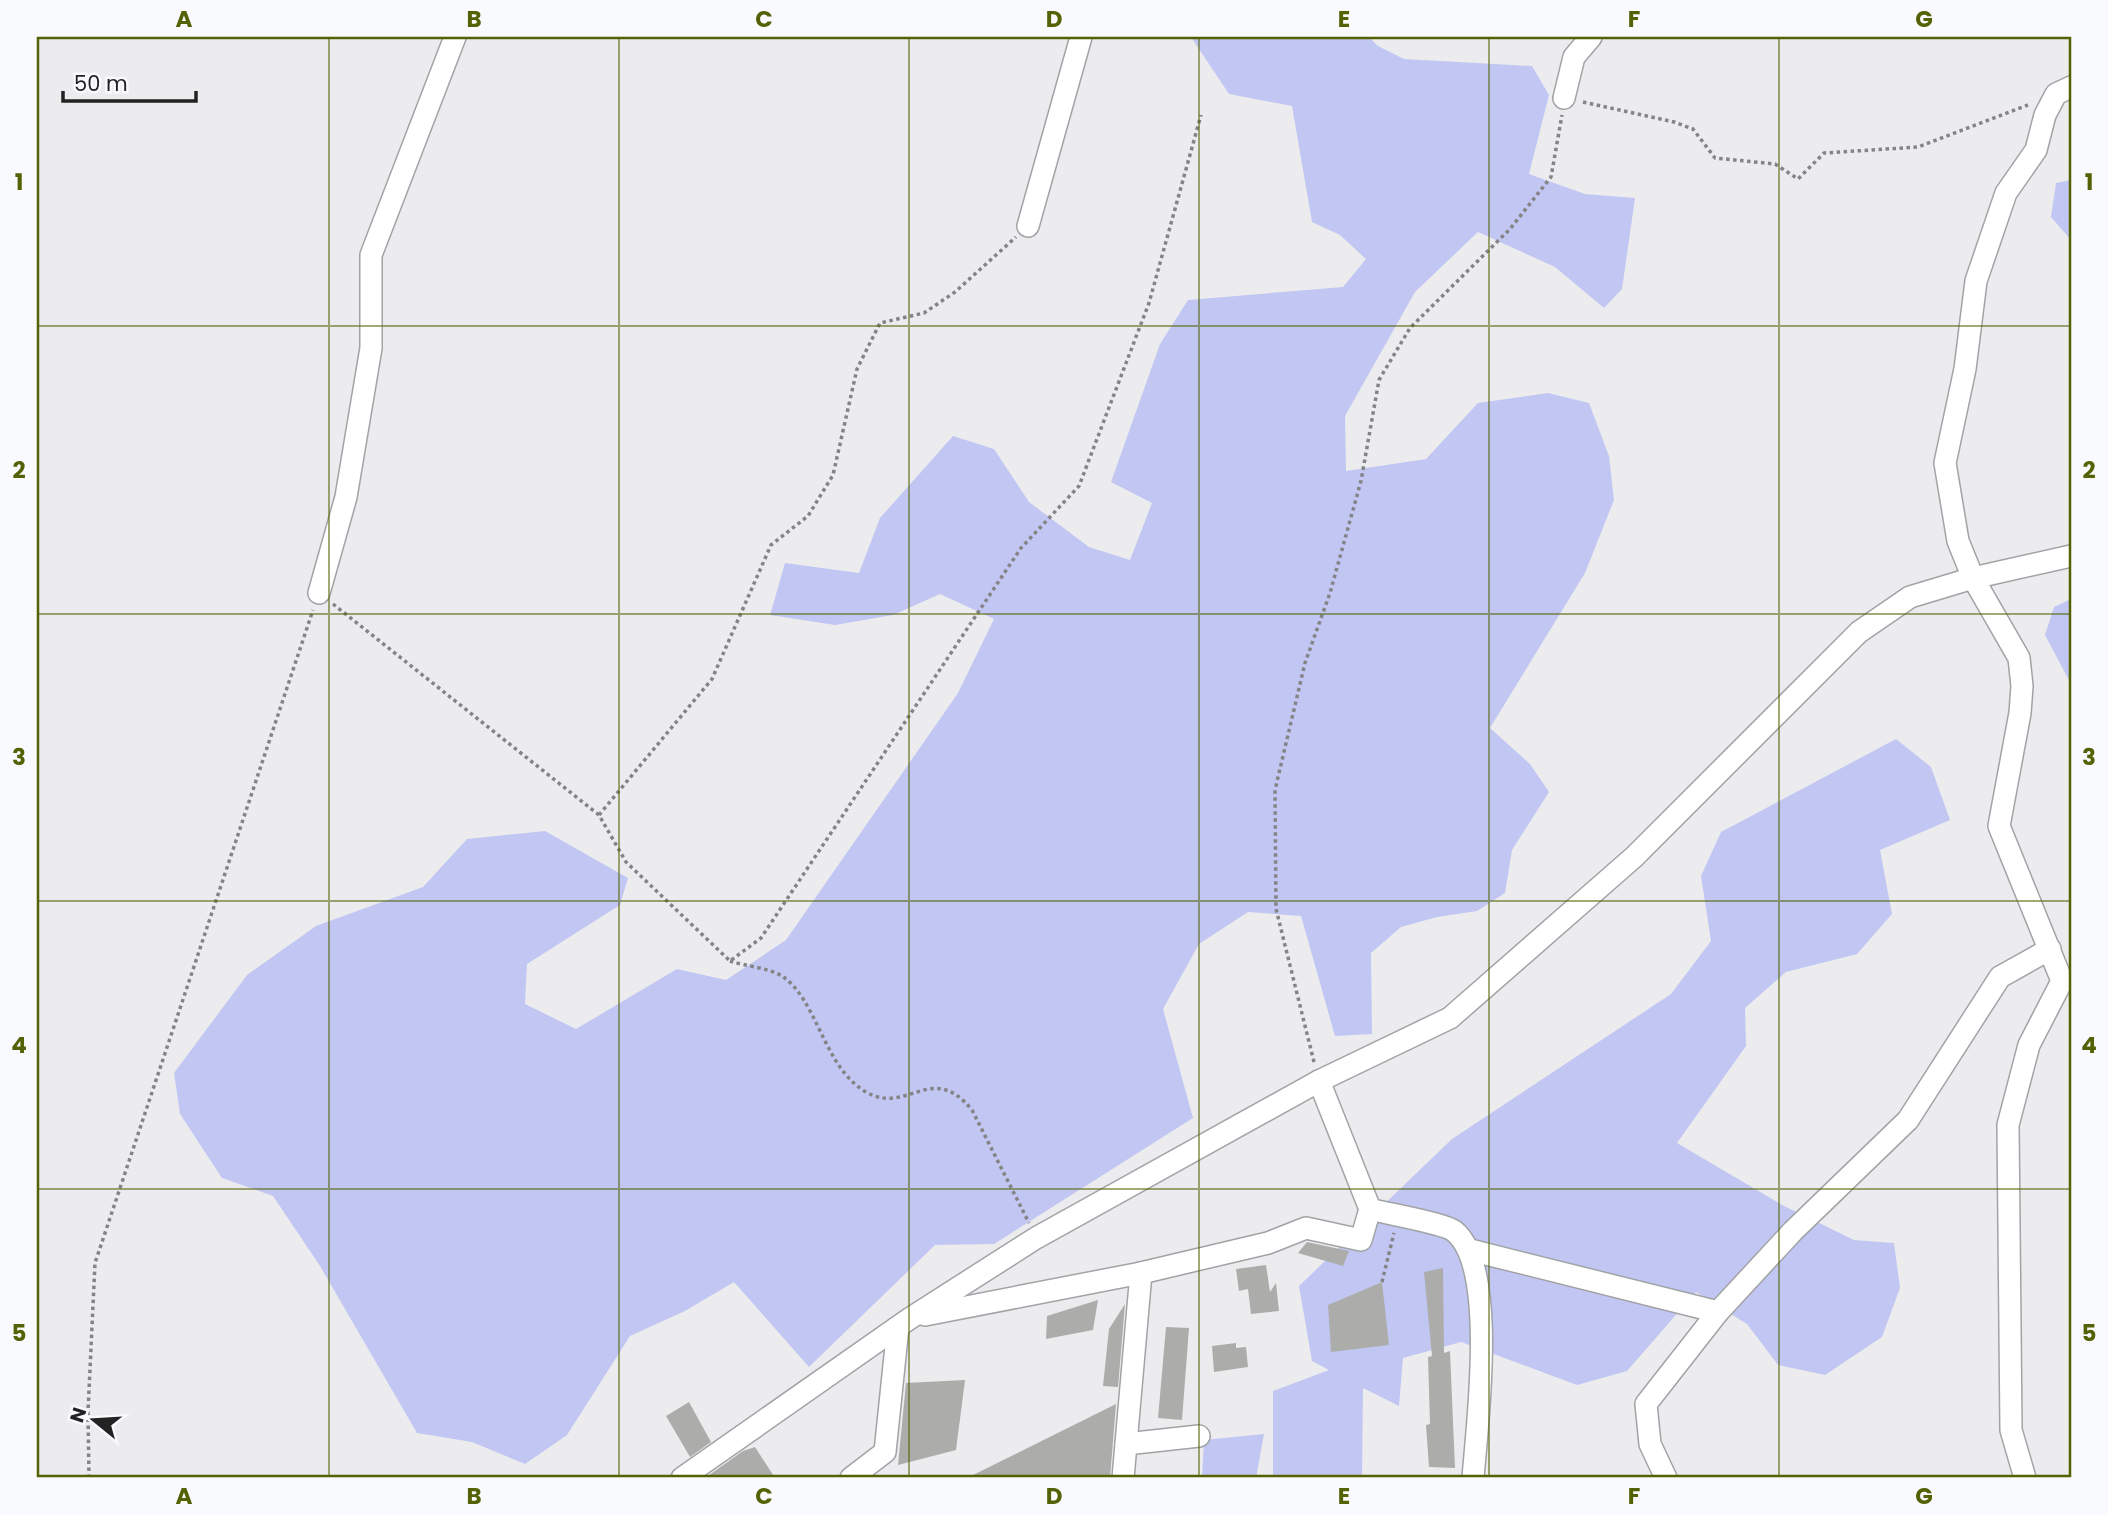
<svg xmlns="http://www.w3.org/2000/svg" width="2108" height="1515" viewBox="0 0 2108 1515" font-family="Poppins,sans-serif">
	<rect width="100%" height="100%" fill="#ececef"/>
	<!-- green -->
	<g fill="#c1c7f2">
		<path d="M 1191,37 L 1369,37 L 1378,46 L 1404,59 L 1532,66 L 1549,95 L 1529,174 L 1585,194 L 1635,198 L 1622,289 L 1604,308 L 1555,267 L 1478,232 L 1415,292 L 1345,416 L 1346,471 L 1426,459 L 1478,403 L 1548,393 L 1589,403 L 1609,456 L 1614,500 L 1585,573 L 1490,728 L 1530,764 L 1549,792 L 1512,850 L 1505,893 L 1477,911 L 1437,917 L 1401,927 L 1371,953 L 1372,1034 L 1335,1036 L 1301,916 L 1248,912 L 1199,944 L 1163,1009 L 1193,1118 L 994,1244 L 935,1245 L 809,1367 L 734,1282 L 685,1311 L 630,1336 L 567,1435 L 525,1464 L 472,1442 L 417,1433 L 320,1266 L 273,1196 L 222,1178 L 180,1114 L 174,1073 L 247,975 L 316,926 L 423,887 L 467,839 L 545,831 L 628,878 L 620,905 L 527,964 L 525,1004 L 576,1029 L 677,969 L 726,980 L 786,940 L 958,693 L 994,619 L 940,594 L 893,615 L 835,625 L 770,615 L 785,563 L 859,573 L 880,518 L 953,436 L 994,449 L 1029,502 L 1089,547 L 1130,560 L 1152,503 L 1111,482 L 1160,344 L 1188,300 L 1343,287 L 1366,259 L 1340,235 L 1312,222 L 1292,106 L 1229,94 Z"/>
		<path d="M 2071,180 L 2071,240 L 2051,217 L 2056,183 Z"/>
		<path d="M 2071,599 L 2071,684 L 2045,635 L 2054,607 Z"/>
		<path d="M 1896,739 L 1931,767 L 1950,820 L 1880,850 L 1892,914 L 1857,954 L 1786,972 L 1745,1008 L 1746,1046 L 1677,1143 L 1782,1205 L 1854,1240 L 1894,1243 L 1900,1288 L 1882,1337 L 1825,1375 L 1778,1365 L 1747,1324 L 1696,1292 L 1627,1371 L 1577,1385 L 1461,1342 L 1403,1358 L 1399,1406 L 1363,1388 L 1362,1478 L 1273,1478 L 1273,1391 L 1329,1370 L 1312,1361 L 1299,1286 L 1452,1139 L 1671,994 L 1711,941 L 1701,876 L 1721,832 Z"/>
		<path d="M 1264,1434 L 1256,1478 L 1202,1478 L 1204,1440 Z"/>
	</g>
	<!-- building -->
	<g fill="#acadaa">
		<path d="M 1307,1242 L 1349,1251 L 1343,1266 L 1298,1253 Z"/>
		<path d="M 1266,1265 L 1270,1292 L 1276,1283 L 1279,1311 L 1251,1314 L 1248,1289 L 1239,1291 L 1236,1269 Z"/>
		<path d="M 1443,1268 L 1444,1353 L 1450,1351 L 1455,1468 L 1429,1467 L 1426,1425 L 1430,1424 L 1428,1357 L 1432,1356 L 1424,1272 Z"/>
		<path d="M 1382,1282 L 1389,1345 L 1331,1352 L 1328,1305 Z"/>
		<path d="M 1098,1300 L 1093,1330 L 1046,1339 L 1047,1316 Z"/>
		<path d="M 1125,1304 L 1118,1387 L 1103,1386 L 1109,1329 Z"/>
		<path d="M 1166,1327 L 1189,1328 L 1182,1420 L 1158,1418 Z"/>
		<path d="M 1236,1343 L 1236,1348 L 1246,1347 L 1248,1367 L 1214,1372 L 1212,1346 Z"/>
		<path d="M 965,1380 L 956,1450 L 898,1465 L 906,1383 Z"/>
		<path d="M 689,1402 L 711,1442 L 690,1457 L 666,1416 Z"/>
		<path d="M 1116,1404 L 1110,1478 L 967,1478 Z"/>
		<path d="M 755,1447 L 775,1478 L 705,1478 L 743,1451 Z"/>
	</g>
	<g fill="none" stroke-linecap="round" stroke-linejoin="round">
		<!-- minor casing -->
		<g stroke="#a2a3a6" stroke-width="24">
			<g id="minor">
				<path d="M 1564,98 L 1574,57 L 1591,37"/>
				<path d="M 1028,226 L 1081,37"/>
				<path d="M 319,593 L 346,497 L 371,348 L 371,255 L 455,37"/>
				<path d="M 1319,1081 L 1370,1209 C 1388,1214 1443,1223 1454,1231 C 1498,1266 1477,1425 1473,1478"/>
				<path d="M 1470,1250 L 1718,1312"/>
				<path d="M 1141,1273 L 1268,1243 L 1306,1228 L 1361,1240 L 1370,1209"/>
				<path d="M 925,1315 L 1141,1273 L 1123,1478"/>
				<path d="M 1126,1444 L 1199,1436"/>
				<path d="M 682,1478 L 909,1319 L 1036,1238 L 1319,1081 L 1450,1018 L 1634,857 L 1859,632 L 1910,597 L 1973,578 L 2071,556"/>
				<path d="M 851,1478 L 885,1452 L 898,1327"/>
				<path d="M 1666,1478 L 1650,1444 L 1646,1404 L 1718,1312 L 1793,1231 L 1908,1120 L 2000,977 L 2050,949"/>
				<path d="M 2025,1478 L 2011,1430 L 2008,1125 L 2029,1045 L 2062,981 L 1999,826 L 2020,713 L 2022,686 L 2019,658 L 1973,578 L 1958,541 L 1945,463 L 1965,369 L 1976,281 L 2006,193 L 2036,150 L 2045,115 L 2056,94 L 2071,87"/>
			</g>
		</g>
		<!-- path -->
		<g stroke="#848486" stroke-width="3.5" stroke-dasharray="3.5 3.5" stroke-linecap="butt">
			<path d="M 1583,102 L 1674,122 L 1693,129 L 1715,158 L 1775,164 L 1798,179 L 1824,153 L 1918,147 L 2028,105"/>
			<path d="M 333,604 L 599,815 L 626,862 L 730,961 L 761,938 L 1021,548 L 1079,486 L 1149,303 L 1201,115"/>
			<path d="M 599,815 L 712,679 L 771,545 L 808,516 L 833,475 L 857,369 L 880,323 L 924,313 L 955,292 L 1016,237"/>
			<path d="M 730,961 C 745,966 769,968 782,976 C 818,1000 823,1067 866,1092 C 908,1116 931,1060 972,1110 L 1029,1223"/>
			<path d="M 1314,1062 L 1276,909 L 1275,790 L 1305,663 L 1330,593 L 1361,481 L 1379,380 L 1410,328 L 1510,229 L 1551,177 L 1562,115"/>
			<path d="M 1382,1282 L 1394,1233"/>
			<path d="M 89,1478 L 88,1412 L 95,1263 L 313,610"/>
		</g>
		<!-- minor -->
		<use href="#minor" stroke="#fff" stroke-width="21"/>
	</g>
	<!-- grid -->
	<path fill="none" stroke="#546205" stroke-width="2" stroke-opacity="0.55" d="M 329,37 L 329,1478M 619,37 L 619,1478M 909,37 L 909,1478M 1199,37 L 1199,1478M 1489,37 L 1489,1478M 1779,37 L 1779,1478M 37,326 L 2071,326M 37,614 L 2071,614M 37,901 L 2071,901M 37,1189 L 2071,1189"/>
	<!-- border -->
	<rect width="2108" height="1515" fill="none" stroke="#f9fafd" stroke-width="77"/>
	<!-- north arrow -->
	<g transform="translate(94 1420) rotate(288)" stroke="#f9fafd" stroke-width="5" paint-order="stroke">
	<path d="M0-5L12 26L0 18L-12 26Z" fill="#222223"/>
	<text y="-10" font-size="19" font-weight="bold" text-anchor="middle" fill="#222223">N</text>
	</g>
	<!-- scale -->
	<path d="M63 91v10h133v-10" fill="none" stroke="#222223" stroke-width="3.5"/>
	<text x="74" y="91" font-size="21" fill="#222223" stroke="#f9fafd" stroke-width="5" paint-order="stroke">50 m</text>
	<rect x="38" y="38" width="2032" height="1438" fill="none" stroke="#546205" stroke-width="2.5"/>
	<g font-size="23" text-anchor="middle" font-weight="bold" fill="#546205">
		<text x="184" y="27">A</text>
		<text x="474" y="27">B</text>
		<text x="764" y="27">C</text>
		<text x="1054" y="27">D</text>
		<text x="1344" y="27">E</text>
		<text x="1634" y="27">F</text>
		<text x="1924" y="27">G</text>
		<text x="19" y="190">1</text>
		<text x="2089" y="190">1</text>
		<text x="19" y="478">2</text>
		<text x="2089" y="478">2</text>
		<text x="19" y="765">3</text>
		<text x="2089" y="765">3</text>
		<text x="19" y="1053">4</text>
		<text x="2089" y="1053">4</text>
		<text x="19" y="1341">5</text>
		<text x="2089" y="1341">5</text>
		<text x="184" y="1504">A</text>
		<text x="474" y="1504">B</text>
		<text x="764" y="1504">C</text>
		<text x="1054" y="1504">D</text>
		<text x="1344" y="1504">E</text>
		<text x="1634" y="1504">F</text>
		<text x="1924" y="1504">G</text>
	</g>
</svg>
